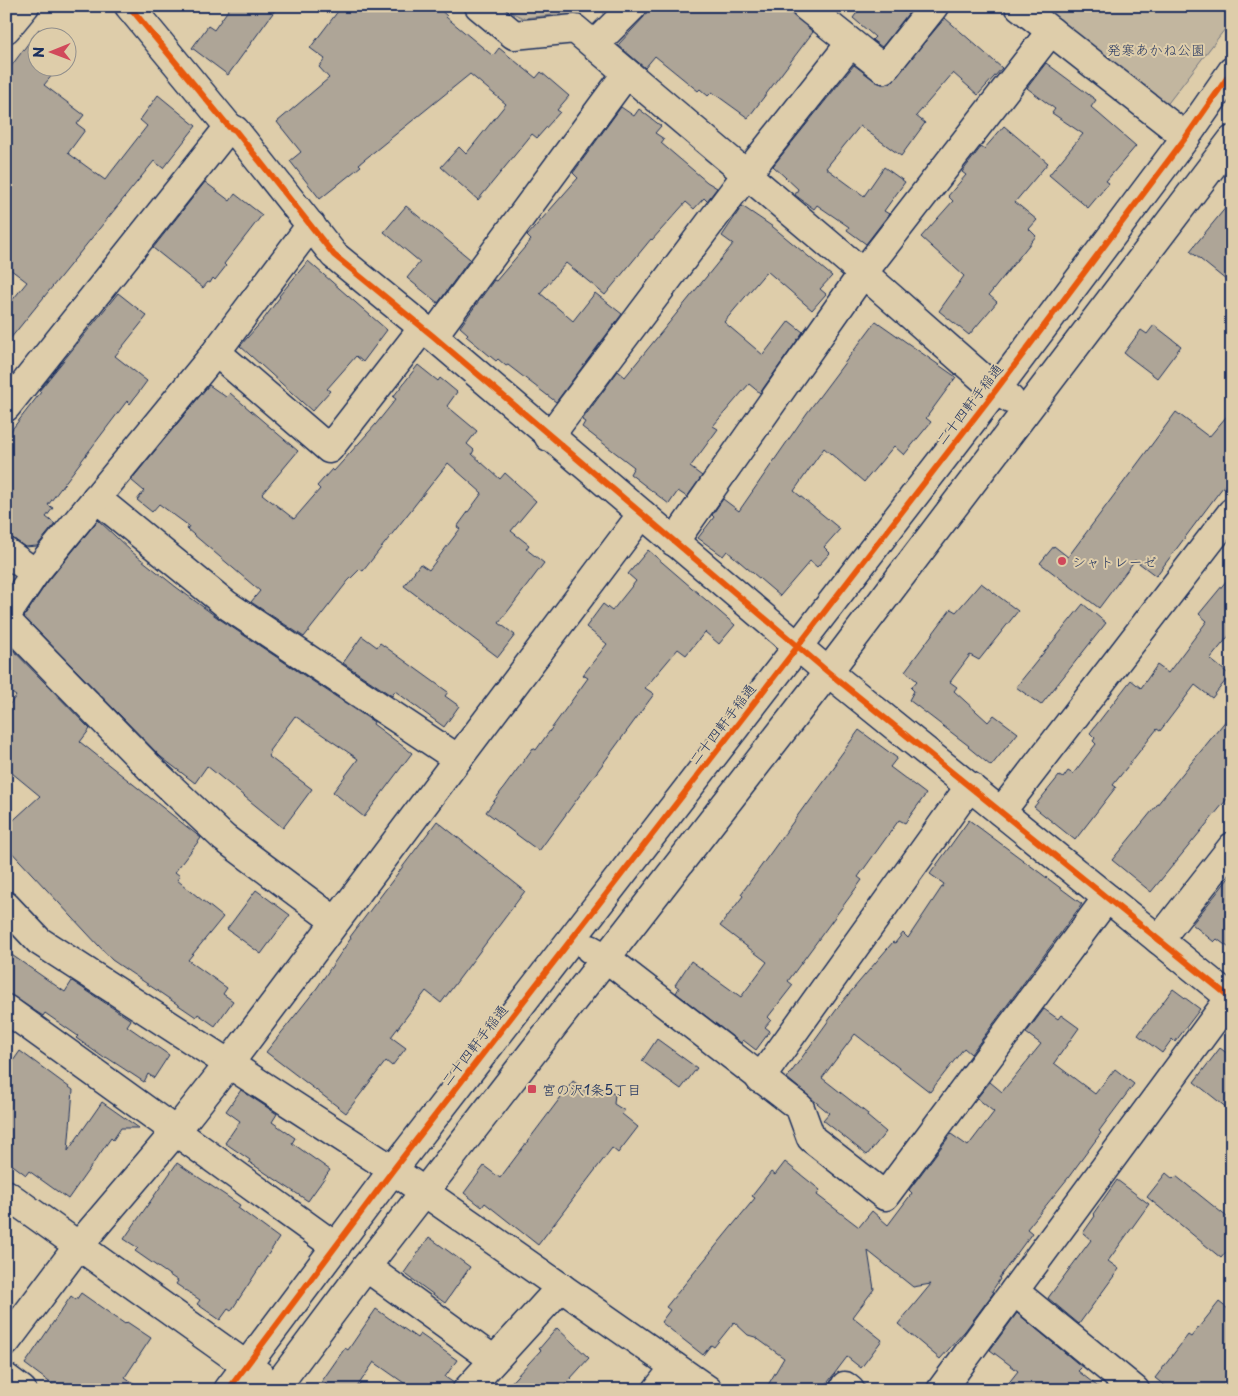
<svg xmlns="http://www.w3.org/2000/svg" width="1238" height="1396" viewBox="0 0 1238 1396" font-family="'Playpen Sans','Klee One',sans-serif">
	<rect width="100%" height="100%" fill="#decdaa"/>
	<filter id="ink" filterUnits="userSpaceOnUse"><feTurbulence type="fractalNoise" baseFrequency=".02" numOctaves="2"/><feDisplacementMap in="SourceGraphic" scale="10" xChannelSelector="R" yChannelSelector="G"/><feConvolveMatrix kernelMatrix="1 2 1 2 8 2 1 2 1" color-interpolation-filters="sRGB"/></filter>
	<g filter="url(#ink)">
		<!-- green -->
		<g fill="#c2b69f" stroke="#6e727e">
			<path d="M 508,6 L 585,6 L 591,11 L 523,18 L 505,9 Z"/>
			<path d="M 1036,6 L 1217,6 L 1229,15 L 1228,25 L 1162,111 Z"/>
		</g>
		<!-- building -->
		<g fill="#aea597" stroke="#1b2f5e">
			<path d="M 231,6 L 278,6 L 228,75 L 192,48 L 208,26 L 214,30 Z"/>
			<path d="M 342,6 L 436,6 L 447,16 L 446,17 L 493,56 L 499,48 L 536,78 L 541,72 L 569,96 L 557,110 L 560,112 L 537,138 L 532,134 L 478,200 L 441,167 L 459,147 L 466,154 L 506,104 L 470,74 L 359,164 L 361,166 L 320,199 L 290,161 L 301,152 L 277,122 L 329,78 L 319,67 L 325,59 L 310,48 Z"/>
			<path d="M 648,6 L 784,6 L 813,32 L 748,118 L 712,92 L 708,96 L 700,89 L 698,91 L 655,56 L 645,68 L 618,45 L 644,17 Z"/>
			<path d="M 862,6 L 914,6 L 882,47 L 872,40 L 875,37 L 853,18 Z"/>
			<path d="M 945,18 L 1002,68 L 978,95 L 953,73 L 916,116 L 925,123 L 901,156 L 860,126 L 826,168 L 864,196 L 884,167 L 905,182 L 884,211 L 889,214 L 866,244 L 847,230 L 849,227 L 817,205 L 814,209 L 795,195 L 798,189 L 773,166 L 854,65 L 875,81 L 882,84 L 890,83 Z"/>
			<path d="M 39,29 L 49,38 L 38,38 L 38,68 L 58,68 L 44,85 L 84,115 L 77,124 L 85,130 L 68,153 L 105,180 L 147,126 L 140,120 L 158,95 L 196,126 L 163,168 L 154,161 L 6,344 L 6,308 L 27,282 L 6,266 L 6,73 Z"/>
			<path d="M 1046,63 L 1096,100 L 1091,107 L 1136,146 L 1106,181 L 1109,183 L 1088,208 L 1049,175 L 1083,134 L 1052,113 L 1055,109 L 1027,88 Z"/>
			<path d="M 621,107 L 634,116 L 639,109 L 661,126 L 655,133 L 664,139 L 661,143 L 707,182 L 717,188 L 707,201 L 704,198 L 694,209 L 686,202 L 652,240 L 651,239 L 605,295 L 566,263 L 540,293 L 573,321 L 595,293 L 622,314 L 556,402 L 508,365 L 506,366 L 498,359 L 496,361 L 466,336 L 468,334 L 460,327 L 494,280 L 496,281 L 531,240 L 527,236 L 578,178 L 573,173 Z"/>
			<path d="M 1004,126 L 1048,163 L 1015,202 L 1037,220 L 1029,229 L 1036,236 L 989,295 L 997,302 L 969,335 L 939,311 L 964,276 L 921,237 L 953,201 L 948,196 L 966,175 L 962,172 L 981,147 L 984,149 Z"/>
			<path d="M 205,182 L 230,201 L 235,194 L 262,215 L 224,264 L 226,266 L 215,280 L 213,278 L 210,283 L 208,282 L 203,288 L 153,248 Z"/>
			<path d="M 1232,200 L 1232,285 L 1190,251 Z"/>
			<path d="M 406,206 L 470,259 L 438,303 L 407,278 L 420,262 L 384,232 Z"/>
			<path d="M 742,206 L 773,227 L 832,276 L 820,289 L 826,294 L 812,310 L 767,271 L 724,322 L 763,355 L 789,321 L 803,332 L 760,393 L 749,384 L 713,426 L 718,429 L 690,467 L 702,476 L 687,497 L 678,491 L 669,504 L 630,474 L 634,467 L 582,427 L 585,422 L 582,420 L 618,371 L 625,377 L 733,244 L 722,236 Z"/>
			<path d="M 308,261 L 387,330 L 363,362 L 356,356 L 327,389 L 330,391 L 312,411 L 240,346 L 263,320 L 280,297 L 279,296 Z"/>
			<path d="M 118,293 L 147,316 L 115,356 L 147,381 L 130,404 L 127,401 L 48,505 L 53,508 L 46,517 L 55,524 L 37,546 L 25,547 L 6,533 L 6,437 L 41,392 L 39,391 Z"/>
			<path d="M 876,321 L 956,377 L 926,418 L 931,422 L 904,455 L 894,446 L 864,482 L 824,448 L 794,491 L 840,529 L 824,547 L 830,553 L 817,567 L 810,561 L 780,596 L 727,551 L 723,556 L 698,538 L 714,517 L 712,515 L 723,499 L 739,511 L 807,413 Z"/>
			<path d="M 1154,325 L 1181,346 L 1157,378 L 1124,353 L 1141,330 L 1147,334 Z"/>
			<path d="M 418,365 L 438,381 L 440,378 L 457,392 L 447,406 L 477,431 L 467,444 L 474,450 L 472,454 L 500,479 L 505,473 L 536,501 L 511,531 L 529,545 L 526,549 L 544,563 L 499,623 L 515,635 L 498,657 L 404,586 L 420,564 L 429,570 L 460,529 L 457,527 L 482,493 L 448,463 L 363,571 L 360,569 L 348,581 L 304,637 L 251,602 L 260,591 L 187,529 L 189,526 L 159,504 L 152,512 L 137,500 L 144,491 L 131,480 L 209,385 L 226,397 L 230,393 L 298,451 L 262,494 L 294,519 L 320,489 L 317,486 L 332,469 L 334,471 L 376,424 L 396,399 L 393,397 Z"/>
			<path d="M 1232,410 L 1232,475 L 1156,576 L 1135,560 L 1099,608 L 1040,563 L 1054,546 L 1068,557 L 1176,412 L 1209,437 Z"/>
			<path d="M 98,520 L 132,552 L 176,587 L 218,618 L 374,722 L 373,724 L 412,753 L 364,817 L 333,792 L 358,759 L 295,716 L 269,751 L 271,752 L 268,756 L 312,789 L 283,828 L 207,766 L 195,783 L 161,757 L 24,617 L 46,584 Z"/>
			<path d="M 648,550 L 735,625 L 719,644 L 705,632 L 686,655 L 678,649 L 645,688 L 654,694 L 539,851 L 486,812 L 533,748 L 536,750 L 588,678 L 583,675 L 607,644 L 586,627 L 603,604 L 612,611 L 636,581 L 628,574 Z"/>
			<path d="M 1232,574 L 1232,632 L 1210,659 L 1230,675 L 1212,698 L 1195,685 L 1160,731 L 1157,729 L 1113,785 L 1116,787 L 1075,840 L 1034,807 L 1059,776 L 1063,778 L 1068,771 L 1073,774 L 1096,744 L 1093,741 L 1095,738 L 1090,733 L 1131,680 L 1141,688 L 1157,665 L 1168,673 L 1207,621 L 1199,614 Z"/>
			<path d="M 981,583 L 1018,611 L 979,660 L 970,655 L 950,682 L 957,687 L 954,691 L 988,722 L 994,715 L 1018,733 L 991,766 L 968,747 L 969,746 L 909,700 L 914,691 L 911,688 L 917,681 L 905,671 L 951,609 L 956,612 Z"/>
			<path d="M 1083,604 L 1106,623 L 1041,705 L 1016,687 Z"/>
			<path d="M 362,636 L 377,647 L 380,643 L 448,692 L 445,696 L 459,706 L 444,727 L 395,691 L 392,696 L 343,663 Z"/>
			<path d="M 6,643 L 90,729 L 80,742 L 201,838 L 175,872 L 180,876 L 177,880 L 223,917 L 188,960 L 227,988 L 223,994 L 233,1001 L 215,1026 L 198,1014 L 196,1017 L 112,960 L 6,846 L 6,827 L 40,796 L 6,768 L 6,709 L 16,696 L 6,689 Z"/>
			<path d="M 1232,713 L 1232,793 L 1151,892 L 1112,860 Z"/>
			<path d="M 859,730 L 897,758 L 890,767 L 926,794 L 905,823 L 899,820 L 858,877 L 862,880 L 788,981 L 793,985 L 768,1017 L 771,1020 L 765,1027 L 770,1031 L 756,1050 L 743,1040 L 741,1043 L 676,993 L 679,988 L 675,985 L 691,961 L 741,997 L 767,962 L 720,926 L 743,896 L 741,894 L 806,804 L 807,805 L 837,764 L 835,763 Z"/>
			<path d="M 969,820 L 1082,904 L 971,1054 L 964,1048 L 930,1092 L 855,1034 L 822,1078 L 868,1114 L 867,1116 L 886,1132 L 867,1155 L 823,1120 L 829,1113 L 787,1078 L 842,1002 L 893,942 L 895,943 L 903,933 L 908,938 L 944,884 L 930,874 Z"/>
			<path d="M 437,821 L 525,891 L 441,1003 L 426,991 L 391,1037 L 406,1048 L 392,1066 L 386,1061 L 346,1113 L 266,1052 L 317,988 L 351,938 L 350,937 Z"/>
			<path d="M 1232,874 L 1232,950 L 1217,939 L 1214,942 L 1192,924 Z"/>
			<path d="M 256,890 L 290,915 L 261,954 L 227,929 Z"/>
			<path d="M 6,951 L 65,992 L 72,981 L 131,1020 L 127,1026 L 169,1055 L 154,1078 L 148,1074 L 144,1082 L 106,1057 L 104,1058 L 76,1038 L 78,1036 L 45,1013 L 43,1016 L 6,992 Z"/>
			<path d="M 1173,989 L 1200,1009 L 1175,1042 L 1172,1039 L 1162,1053 L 1138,1035 Z"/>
			<path d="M 1044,1009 L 1058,1019 L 1061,1015 L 1079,1028 L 1054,1063 L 1095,1094 L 1115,1069 L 1134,1084 L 1099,1131 L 1101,1133 L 1068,1178 L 1027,1229 L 1032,1233 L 999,1278 L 1000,1279 L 992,1291 L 994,1292 L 965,1331 L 940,1359 L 898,1324 L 931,1284 L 913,1287 L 868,1251 L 874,1289 L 853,1317 L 882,1340 L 861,1368 L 847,1357 L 822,1390 L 765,1390 L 784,1358 L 755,1337 L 748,1335 L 734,1322 L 714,1347 L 711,1345 L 703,1355 L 661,1322 L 670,1310 L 666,1307 L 755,1198 L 752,1196 L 771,1172 L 775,1175 L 785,1162 L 820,1190 L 817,1195 L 859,1227 L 872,1211 L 888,1225 L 912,1193 L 909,1190 L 951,1134 L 968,1146 L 994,1112 L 977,1098 L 990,1082 L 1002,1092 L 1041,1044 L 1026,1033 Z"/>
			<path d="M 657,1039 L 697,1068 L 681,1089 L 642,1061 Z"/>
			<path d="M 1220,1048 L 1232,1057 L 1232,1112 L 1194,1082 Z"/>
			<path d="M 20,1051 L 73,1090 L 68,1151 L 102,1102 L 139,1128 L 121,1128 L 113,1140 L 111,1138 L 68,1199 L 29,1171 L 26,1175 L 6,1160 L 6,1071 Z"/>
			<path d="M 573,1081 L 585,1090 L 588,1085 L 615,1094 L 614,1104 L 625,1111 L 622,1114 L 638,1127 L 618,1153 L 612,1148 L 538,1245 L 485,1203 L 482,1207 L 464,1193 L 484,1166 L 500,1178 Z"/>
			<path d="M 241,1090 L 277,1114 L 272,1122 L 295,1138 L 292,1143 L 330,1170 L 308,1201 L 249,1162 L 250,1160 L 225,1143 L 240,1121 L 226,1111 Z"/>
			<path d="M 177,1163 L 240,1205 L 238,1208 L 279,1238 L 231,1311 L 228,1309 L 220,1320 L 197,1304 L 200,1300 L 176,1284 L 178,1281 L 135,1251 L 138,1248 L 124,1239 Z"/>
			<path d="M 1166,1173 L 1173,1179 L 1176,1176 L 1232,1221 L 1232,1245 L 1221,1258 L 1147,1197 Z"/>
			<path d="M 1117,1180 L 1149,1204 L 1108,1261 L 1119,1269 L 1079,1324 L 1048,1298 L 1091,1240 L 1083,1233 L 1095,1216 L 1093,1214 Z"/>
			<path d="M 429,1237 L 470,1267 L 445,1303 L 404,1273 Z"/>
			<path d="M 81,1293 L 125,1324 L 127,1322 L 151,1338 L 125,1377 L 143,1390 L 60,1390 L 25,1364 L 71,1296 L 76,1300 Z"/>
			<path d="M 1219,1302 L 1232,1312 L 1232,1390 L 1170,1390 L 1155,1378 L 1188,1335 L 1191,1337 Z"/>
			<path d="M 376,1309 L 417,1338 L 420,1334 L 457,1360 L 445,1377 L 454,1383 L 452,1390 L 414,1390 L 374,1362 L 355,1390 L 334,1390 L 322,1381 L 345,1348 L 348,1350 Z"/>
			<path d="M 1017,1313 L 1082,1367 L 1078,1371 L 1102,1390 L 1003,1390 L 1018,1371 L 990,1350 Z"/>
			<path d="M 557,1328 L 589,1358 L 560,1390 L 504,1390 L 541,1350 L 539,1349 Z"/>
		</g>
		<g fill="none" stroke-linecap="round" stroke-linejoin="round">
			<!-- minor casing -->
			<g stroke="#1b2f5e" stroke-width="31">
				<g id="minor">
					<path d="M 129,6 L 229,127 L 235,130 L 334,255 L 433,336 L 828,672 L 1232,999"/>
					<path d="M 479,6 L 514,35 L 575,29 L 863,273 L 996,390 L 1010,399"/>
					<path d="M 805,6 L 884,69 L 934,6"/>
					<path d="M 1019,6 L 1186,137"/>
					<path d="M 6,29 L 25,6"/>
					<path d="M 595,44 L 633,6"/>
					<path d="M 433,336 L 626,74"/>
					<path d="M 216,352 L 329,449 L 423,328"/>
					<path d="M 6,407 L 229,127"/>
					<path d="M 549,437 L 746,175 L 850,44"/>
					<path d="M 96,498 L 227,605 L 458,759"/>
					<path d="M 674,542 L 863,273 L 1051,31"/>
					<path d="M 6,552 L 35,573"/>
					<path d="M 6,616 L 35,573 L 216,352 L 311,225"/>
					<path d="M 6,620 L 150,768 L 224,838 L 335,921"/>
					<path d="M 1001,812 L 1232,512"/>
					<path d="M 6,906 L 39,941 L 393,1170 L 708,1390"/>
					<path d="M 1159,940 L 1232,847"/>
					<path d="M 590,949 L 606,958 L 800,1108 L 811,1138 L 885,1196 L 1107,898"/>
					<path d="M 6,1009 L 336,1247"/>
					<path d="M 760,1079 L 970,786"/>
					<path d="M 6,1194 L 261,1376"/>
					<path d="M 366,1267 L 494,1360"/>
					<path d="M 1014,1291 L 1135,1390"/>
					<path d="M 6,1342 L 79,1245 L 176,1131 L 228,1065 L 642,514"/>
					<path d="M 6,1378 L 22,1390"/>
					<path d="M 845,1386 L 850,1390"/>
					<path d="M 228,1390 L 393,1170 L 996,390 L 1186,137 L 1232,71"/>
					<path d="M 274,1390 L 366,1267 L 828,672 L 1232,140"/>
					<path d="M 467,1390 L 561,1287"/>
					<path d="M 657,1390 L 675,1367"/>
					<path d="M 941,1390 L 1230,998"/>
				</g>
			</g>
			<!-- minor -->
			<use href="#minor" stroke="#decdaa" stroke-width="28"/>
			<!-- cycleway casing -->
			<g stroke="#decdaa" stroke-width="9">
				<g id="cycleway">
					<path d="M 129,6 L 229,127 L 235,130 L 334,255 L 433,336 L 828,672 L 1232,999"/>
					<path d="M 228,1390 L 393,1170 L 996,390 L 1186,137 L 1232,71"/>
				</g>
			</g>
			<!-- cycleway -->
			<use href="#cycleway" stroke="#e8590c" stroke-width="6"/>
		</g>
	</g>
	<!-- markers -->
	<g fill="#d1495b" stroke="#decdaa" stroke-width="2">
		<circle cx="1062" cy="561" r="5"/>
		<rect x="527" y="1084" width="10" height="10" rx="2.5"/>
	</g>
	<g text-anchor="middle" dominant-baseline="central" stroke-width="4" stroke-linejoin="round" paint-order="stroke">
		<!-- park labels -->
		<g font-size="14" fill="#2c3c64" stroke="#decdaa">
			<text x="1156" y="49">発寒あかね公園</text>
		</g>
		<!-- street labels -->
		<g font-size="14" fill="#1b2f5e" stroke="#decdaa">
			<text transform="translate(969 404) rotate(-52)">二十四軒手稲通</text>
			<text transform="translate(722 724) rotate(-52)">二十四軒手稲通</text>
			<text transform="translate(474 1045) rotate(-52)">二十四軒手稲通</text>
		</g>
		<!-- poi labels -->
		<g font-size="14" fill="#1b2f5e" stroke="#decdaa" text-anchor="start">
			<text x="1072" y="561">シャトレーゼ</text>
			<text x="542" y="1089">宮の沢1条5丁目</text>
		</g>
	</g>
	<!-- margin -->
	<rect width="1238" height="1396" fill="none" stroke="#decdaa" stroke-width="25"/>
	<rect x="12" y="12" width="1213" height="1371" fill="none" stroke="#1b2f5e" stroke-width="2" filter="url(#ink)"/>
	<!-- north arrow -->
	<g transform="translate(52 52) rotate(269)"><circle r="24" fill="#decdaa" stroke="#908e8c"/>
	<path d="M0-4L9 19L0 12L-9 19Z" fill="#d1495b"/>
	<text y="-8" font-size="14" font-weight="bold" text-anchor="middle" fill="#1b2f5e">N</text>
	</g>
</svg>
